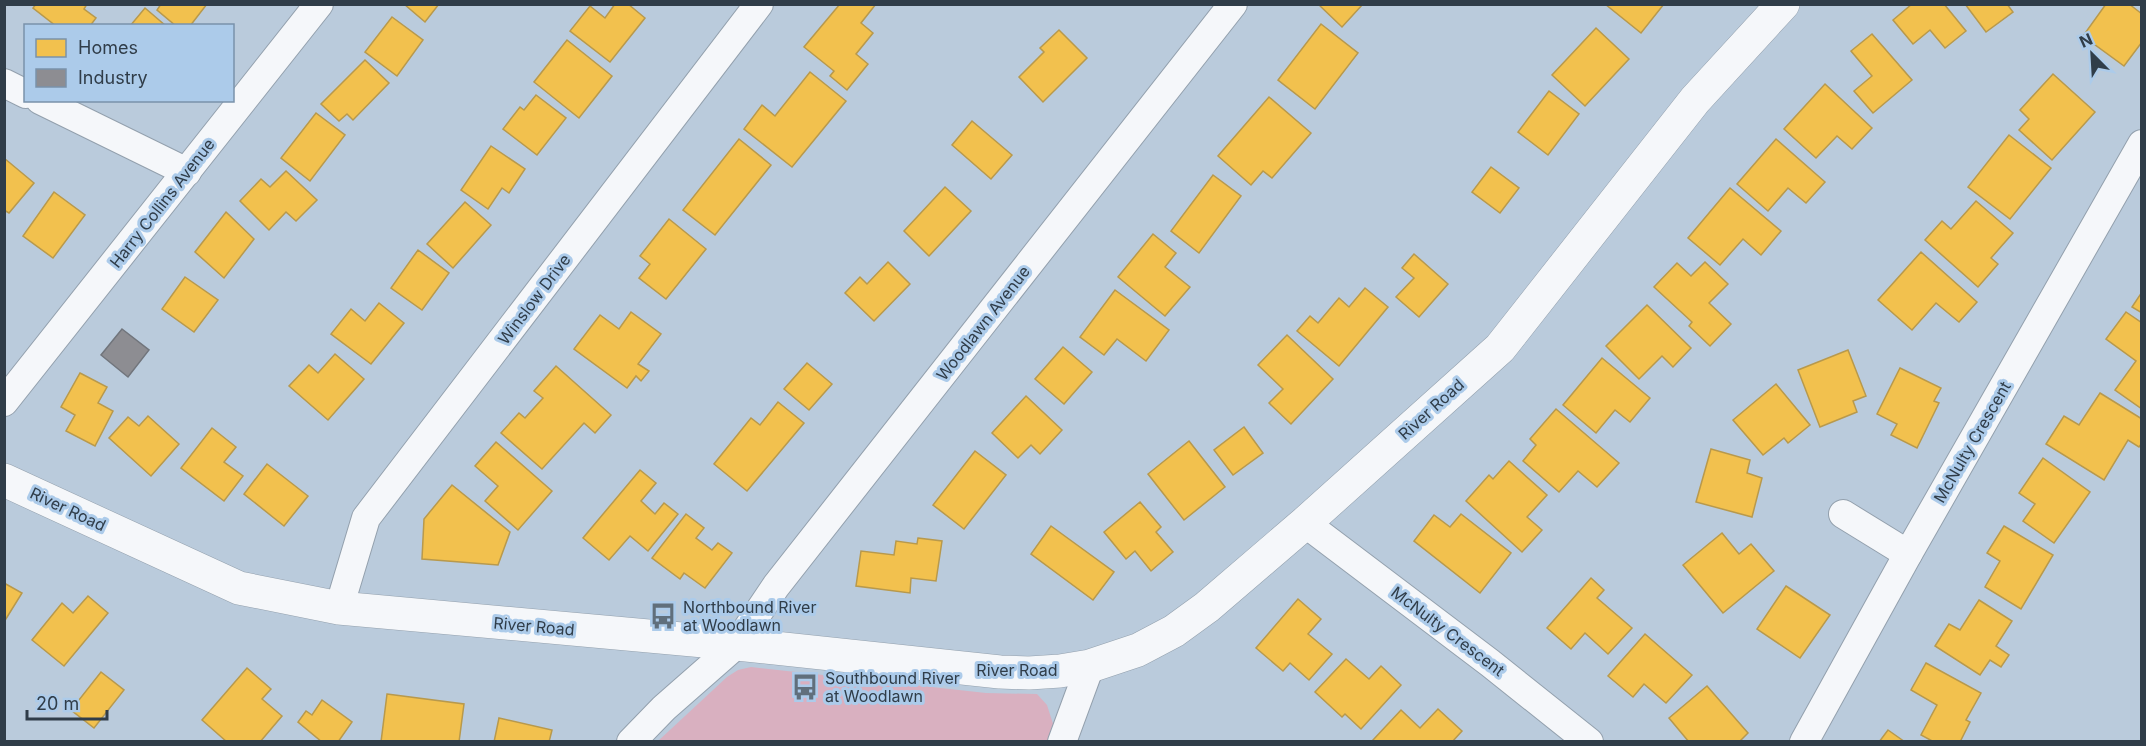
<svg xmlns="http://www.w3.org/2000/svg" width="2146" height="746" viewBox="0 0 2146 746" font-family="Inter,sans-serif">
	<rect width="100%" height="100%" fill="#bacbdc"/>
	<!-- green -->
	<path fill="#d9b0c0" d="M 751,667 L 986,693 L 1037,694 L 1047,705 L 1055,730 L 1050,742 L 657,742 L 727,677 L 738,670 Z"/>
	<!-- homes -->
	<g fill="#f2c14e" stroke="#b8994c" stroke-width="1.5">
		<path d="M 36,4 L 87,4 L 84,9 L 96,18 L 90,26 L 56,26 L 33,8 Z"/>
		<path d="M 161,4 L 207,4 L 190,26 L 176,26 L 157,10 Z"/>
		<path d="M 404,4 L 439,4 L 425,22 Z"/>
		<path d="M 615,4 L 628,4 L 645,18 L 610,62 L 570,31 L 590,6 L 605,18 Z"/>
		<path d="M 840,4 L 876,4 L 861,23 L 873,33 L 856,54 L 868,64 L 847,90 L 830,76 L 834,71 L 804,47 Z"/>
		<path d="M 1318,4 L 1363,4 L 1342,27 Z"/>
		<path d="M 1605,4 L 1664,4 L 1641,33 Z"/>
		<path d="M 1912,4 L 1944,4 L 1966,31 L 1945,48 L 1930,30 L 1913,44 L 1893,20 Z"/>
		<path d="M 1965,4 L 2007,4 L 2013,12 L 1986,32 Z"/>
		<path d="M 2106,4 L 2129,4 L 2142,14 L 2142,42 L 2124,66 L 2083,36 Z"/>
		<path d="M 145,8 L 166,26 L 130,26 Z"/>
		<path d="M 392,17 L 423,40 L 397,76 L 365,52 Z"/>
		<path d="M 1321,24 L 1358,53 L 1315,109 L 1278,80 Z"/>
		<path d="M 1596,28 L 1629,59 L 1585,106 L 1552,75 Z"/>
		<path d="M 1059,30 L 1087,58 L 1043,102 L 1019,77 L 1044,52 L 1040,48 Z"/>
		<path d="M 1872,34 L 1912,80 L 1873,113 L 1854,91 L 1872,76 L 1851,51 Z"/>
		<path d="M 567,40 L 612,76 L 579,118 L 534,82 Z"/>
		<path d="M 365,60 L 389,83 L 353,120 L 347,114 L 339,121 L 321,104 Z"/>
		<path d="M 810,72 L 846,101 L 792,167 L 744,129 L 762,105 L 775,116 Z"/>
		<path d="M 2053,74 L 2095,112 L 2052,160 L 2019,130 L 2029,119 L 2020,110 Z"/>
		<path d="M 1825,84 L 1872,128 L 1852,149 L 1837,136 L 1816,158 L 1784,129 Z"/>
		<path d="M 1549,91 L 1579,114 L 1548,155 L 1518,132 Z"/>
		<path d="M 536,95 L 566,118 L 537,155 L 503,129 L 520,107 L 524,110 Z"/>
		<path d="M 1269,97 L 1311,133 L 1272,178 L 1263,171 L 1251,185 L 1218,156 Z"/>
		<path d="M 316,113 L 345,135 L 310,181 L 281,158 Z"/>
		<path d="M 972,121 L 1012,155 L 991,179 L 952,145 Z"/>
		<path d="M 2009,135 L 2051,168 L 2010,219 L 1968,187 Z"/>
		<path d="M 739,139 L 771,165 L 715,235 L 683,210 Z"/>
		<path d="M 1776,139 L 1825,182 L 1806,203 L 1788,188 L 1768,211 L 1737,184 Z"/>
		<path d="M 491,146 L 525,169 L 509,193 L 502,188 L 488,209 L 461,190 Z"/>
		<path d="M 4,158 L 34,183 L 9,213 L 4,210 Z"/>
		<path d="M 1491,167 L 1519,188 L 1500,213 L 1472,192 Z"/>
		<path d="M 286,171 L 317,200 L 296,221 L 286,212 L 269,230 L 240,201 L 261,179 L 270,187 Z"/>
		<path d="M 1213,175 L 1241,196 L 1199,253 L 1171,231 Z"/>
		<path d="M 945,187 L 971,211 L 929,256 L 904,231 Z"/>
		<path d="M 1730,188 L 1781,231 L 1761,255 L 1743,239 L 1720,265 L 1688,238 Z"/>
		<path d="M 54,192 L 85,215 L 53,258 L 23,236 Z"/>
		<path d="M 1976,201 L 2013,233 L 1991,258 L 1998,264 L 1978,287 L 1925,240 L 1942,221 L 1951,229 Z"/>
		<path d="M 465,202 L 491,225 L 453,268 L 427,244 Z"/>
		<path d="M 226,212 L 254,239 L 224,278 L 195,252 Z"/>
		<path d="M 669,219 L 706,249 L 666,299 L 639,278 L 650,264 L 640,256 Z"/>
		<path d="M 1153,234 L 1176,253 L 1165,267 L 1190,287 L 1165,316 L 1118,277 Z"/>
		<path d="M 418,250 L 449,273 L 422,310 L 391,288 Z"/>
		<path d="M 1921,252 L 1977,302 L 1959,322 L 1936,303 L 1912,330 L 1878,300 Z"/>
		<path d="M 1414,254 L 1448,284 L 1419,317 L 1396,297 L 1414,278 L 1402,268 Z"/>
		<path d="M 888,262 L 910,284 L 874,321 L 845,293 L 860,277 L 867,284 Z"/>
		<path d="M 1705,262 L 1728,284 L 1709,303 L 1731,324 L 1710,346 L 1689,326 L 1692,322 L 1654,287 L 1677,263 L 1691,276 Z"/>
		<path d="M 185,277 L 218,300 L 194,332 L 162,309 Z"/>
		<path d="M 1365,288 L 1388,307 L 1339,366 L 1297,331 L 1310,316 L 1318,323 L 1339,298 L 1349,307 Z"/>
		<path d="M 1115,290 L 1169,330 L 1146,361 L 1117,339 L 1104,355 L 1080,337 Z"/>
		<path d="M 2142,292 L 2142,313 L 2132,307 Z"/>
		<path d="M 379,303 L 404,323 L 371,364 L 331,334 L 351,309 L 365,321 Z"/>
		<path d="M 1647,305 L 1691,348 L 1673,367 L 1662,356 L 1639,379 L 1606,346 Z"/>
		<path d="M 631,312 L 661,334 L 638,364 L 649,371 L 641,381 L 636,376 L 627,388 L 574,349 L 600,315 L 619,329 Z"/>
		<path d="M 2126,312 L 2142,323 L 2142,409 L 2115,390 L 2136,361 L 2106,339 Z"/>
		<path d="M 1287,335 L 1333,379 L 1291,424 L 1269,403 L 1283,389 L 1258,365 Z"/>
		<path d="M 1063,347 L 1092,372 L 1064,404 L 1035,379 Z"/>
		<path d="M 1848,350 L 1866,396 L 1853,401 L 1857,412 L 1820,427 L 1798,370 Z"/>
		<path d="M 335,354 L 364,379 L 328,420 L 289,386 L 309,365 L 318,373 Z"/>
		<path d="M 1602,358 L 1650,398 L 1630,422 L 1615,410 L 1596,433 L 1563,405 Z"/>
		<path d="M 807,363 L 832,384 L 809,410 L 784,389 Z"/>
		<path d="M 556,366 L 611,415 L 595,433 L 584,423 L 542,469 L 501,433 L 519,413 L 525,418 L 543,398 L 534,391 Z"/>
		<path d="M 1900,368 L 1941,388 L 1934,401 L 1939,403 L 1917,448 L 1891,435 L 1897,424 L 1877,414 Z"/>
		<path d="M 80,373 L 107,387 L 98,403 L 113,411 L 95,446 L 66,431 L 75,415 L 61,407 Z"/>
		<path d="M 1776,384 L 1810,425 L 1788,443 L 1784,438 L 1763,455 L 1733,420 Z"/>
		<path d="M 2100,393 L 2142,419 L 2142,443 L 2139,447 L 2128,440 L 2104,480 L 2046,444 L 2064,416 L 2079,425 Z"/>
		<path d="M 1026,396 L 1062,430 L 1040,454 L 1031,445 L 1018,458 L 992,433 Z"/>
		<path d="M 778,402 L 804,423 L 747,491 L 714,464 L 751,418 L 760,425 Z"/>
		<path d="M 1556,409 L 1619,463 L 1597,487 L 1578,471 L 1559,492 L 1523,461 L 1536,445 L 1530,439 Z"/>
		<path d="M 148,416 L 179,444 L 151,476 L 109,438 L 128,417 L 139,426 Z"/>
		<path d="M 1244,427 L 1263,453 L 1233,475 L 1214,450 Z"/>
		<path d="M 212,428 L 236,447 L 224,462 L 243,476 L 224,501 L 181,468 Z"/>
		<path d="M 1189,441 L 1225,487 L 1184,520 L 1148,474 Z"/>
		<path d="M 496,442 L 552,491 L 518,530 L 485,501 L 498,486 L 475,466 Z"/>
		<path d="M 1711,449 L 1750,460 L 1747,473 L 1762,478 L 1752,517 L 1696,502 Z"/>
		<path d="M 975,451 L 1006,475 L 964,529 L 933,505 Z"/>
		<path d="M 2043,458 L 2090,492 L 2054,543 L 2023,521 L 2035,504 L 2019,493 Z"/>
		<path d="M 1509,461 L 1547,495 L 1527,517 L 1542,530 L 1522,552 L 1466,501 L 1489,475 L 1493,479 Z"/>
		<path d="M 267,464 L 308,496 L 284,526 L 244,494 Z"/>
		<path d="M 640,470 L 656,483 L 641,501 L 655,514 L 664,503 L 678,514 L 648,551 L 630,536 L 609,560 L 583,538 Z"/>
		<path d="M 452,485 L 510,532 L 498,565 L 422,559 L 424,519 Z"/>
		<path d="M 1140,502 L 1161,527 L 1156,532 L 1173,552 L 1151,571 L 1135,551 L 1126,559 L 1104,532 Z"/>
		<path d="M 686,514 L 704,528 L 696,538 L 712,550 L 718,543 L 732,553 L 705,588 L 684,573 L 680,579 L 652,558 Z"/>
		<path d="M 1461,514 L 1511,553 L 1480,593 L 1414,541 L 1434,515 L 1450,527 Z"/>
		<path d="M 1051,526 L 1114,572 L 1093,600 L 1031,554 Z"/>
		<path d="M 2004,526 L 2053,555 L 2021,609 L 1985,587 L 2000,561 L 1987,553 Z"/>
		<path d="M 1722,533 L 1739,554 L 1751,544 L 1774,571 L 1723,613 L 1683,565 Z"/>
		<path d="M 918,538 L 942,541 L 936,581 L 911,578 L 910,593 L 856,586 L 861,551 L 894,555 L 896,541 L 917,544 Z"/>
		<path d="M 1591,578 L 1604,590 L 1597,598 L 1632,628 L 1608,654 L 1585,633 L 1571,649 L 1547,628 Z"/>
		<path d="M 4,583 L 22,593 L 4,622 Z"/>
		<path d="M 1786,586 L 1830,615 L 1800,658 L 1757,629 Z"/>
		<path d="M 88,596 L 108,613 L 64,666 L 32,640 L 62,603 L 73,613 Z"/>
		<path d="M 1298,599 L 1321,619 L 1308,634 L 1332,654 L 1309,680 L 1290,663 L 1283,671 L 1256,648 Z"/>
		<path d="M 1979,600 L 2012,621 L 1996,646 L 2009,655 L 2001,667 L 1990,660 L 1980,675 L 1935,646 L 1949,624 L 1960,630 Z"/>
		<path d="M 1645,634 L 1692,675 L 1666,703 L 1644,684 L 1633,697 L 1608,676 Z"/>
		<path d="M 1346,659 L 1369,679 L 1381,666 L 1401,685 L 1361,729 L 1345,714 L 1342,717 L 1315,692 Z"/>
		<path d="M 1926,663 L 1981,693 L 1966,720 L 1970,722 L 1960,742 L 1934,742 L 1921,735 L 1937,705 L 1911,690 Z"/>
		<path d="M 247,668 L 271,689 L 262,699 L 282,716 L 260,742 L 227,742 L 202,720 Z"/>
		<path d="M 101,672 L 124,690 L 94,728 L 71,710 Z"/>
		<path d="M 1707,686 L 1748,733 L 1739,742 L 1689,742 L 1669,718 Z"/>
		<path d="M 387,694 L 464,704 L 459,742 L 381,742 Z"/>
		<path d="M 322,700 L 352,722 L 338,742 L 322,742 L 298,722 L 306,711 L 312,715 Z"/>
		<path d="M 1438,709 L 1462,731 L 1452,742 L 1375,742 L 1373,740 L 1401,710 L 1420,728 Z"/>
		<path d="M 499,718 L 552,730 L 549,742 L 494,742 Z"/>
		<path d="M 1888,730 L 1905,742 L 1879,742 Z"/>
	</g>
	<!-- industry -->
	<path fill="#8d8d92" stroke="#71757c" stroke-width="1.5" d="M 122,329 L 149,350 L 128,377 L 101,355 Z"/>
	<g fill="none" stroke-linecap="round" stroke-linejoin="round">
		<!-- minor casing -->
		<g stroke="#93a0ad" stroke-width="30">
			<g id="minor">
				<path d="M 4,83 L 26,94"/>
				<path d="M 40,100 L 187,172"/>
				<path d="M 4,402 L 319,4"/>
				<path d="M 1843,514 L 1908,554"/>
				<path d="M 1305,523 L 1490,663 L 1589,742"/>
				<path d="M 339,608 L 366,518 L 759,4"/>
				<path d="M 631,742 L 664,708 L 737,644 L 776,586 L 1233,4"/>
				<path d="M 1062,742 L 1090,666"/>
				<path d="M 1804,742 L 1908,554 L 2142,144"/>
			</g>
		</g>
		<!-- tertiary casing -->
		<g stroke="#93a0ad" stroke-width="34">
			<path id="tertiary" d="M 4,480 L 239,588 L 339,608 L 737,644 L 1000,672 L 1029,673 L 1060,671 L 1090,666 L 1138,650 L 1174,631 L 1207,607 L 1305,523 L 1500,348 L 1695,100 L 1783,4"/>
		</g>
		<!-- minor -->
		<use href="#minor" stroke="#f5f7fa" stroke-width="28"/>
		<!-- tertiary -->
		<use href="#tertiary" stroke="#f5f7fa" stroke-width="33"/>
	</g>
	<!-- icons -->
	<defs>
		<g id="bus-bare" transform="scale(2.07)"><path d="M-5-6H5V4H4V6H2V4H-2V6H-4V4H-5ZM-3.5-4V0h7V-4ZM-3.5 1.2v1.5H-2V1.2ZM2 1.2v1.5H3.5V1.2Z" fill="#606f7c" stroke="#accbea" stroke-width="2.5" paint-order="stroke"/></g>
	</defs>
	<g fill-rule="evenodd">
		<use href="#bus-bare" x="663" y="616"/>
		<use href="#bus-bare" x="805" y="687"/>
	</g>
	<g text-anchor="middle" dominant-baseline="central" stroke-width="6" stroke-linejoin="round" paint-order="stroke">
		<!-- street labels -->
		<g font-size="16" fill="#303d49" stroke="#accbea">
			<text transform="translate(162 203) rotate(-52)">Harry Collins Avenue</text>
			<text transform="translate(534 299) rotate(-53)">Winslow Drive</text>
			<text transform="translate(983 323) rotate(-52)">Woodlawn Avenue</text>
			<text transform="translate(1431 409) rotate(-42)">River Road</text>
			<text transform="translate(1972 442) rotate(-60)">McNulty Crescent</text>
			<text transform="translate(68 509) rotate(25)">River Road</text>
			<text transform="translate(534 626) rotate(5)">River Road</text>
			<text transform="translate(1448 631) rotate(37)">McNulty Crescent</text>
			<text x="1017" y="670">River Road</text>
		</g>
		<!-- poi labels -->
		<g font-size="16" fill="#303d49" stroke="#accbea" text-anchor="start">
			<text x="683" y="607">Northbound River<tspan x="683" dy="18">at Woodlawn</tspan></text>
			<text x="825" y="678">Southbound River<tspan x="825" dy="18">at Woodlawn</tspan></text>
		</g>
	</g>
	<!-- border -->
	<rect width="2146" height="746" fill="none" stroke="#303d49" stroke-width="12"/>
	<!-- legend -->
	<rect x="24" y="24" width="210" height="78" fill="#accbea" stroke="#7a92aa" stroke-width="1.5"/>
	<rect x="36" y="39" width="30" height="18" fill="#f2c14e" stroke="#7a92aa" stroke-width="1.5"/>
	<text x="78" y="54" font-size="18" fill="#303d49">Homes</text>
	<rect x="36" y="69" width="30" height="18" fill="#8d8d92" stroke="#7a92aa" stroke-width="1.5"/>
	<text x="78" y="84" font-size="18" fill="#303d49">Industry</text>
	<!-- north arrow -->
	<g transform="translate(2092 54) rotate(336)" stroke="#accbea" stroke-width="4.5" paint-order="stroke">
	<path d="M0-4.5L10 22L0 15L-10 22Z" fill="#303d49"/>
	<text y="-9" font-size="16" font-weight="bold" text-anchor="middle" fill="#303d49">N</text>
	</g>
	<!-- scale -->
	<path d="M27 710v9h80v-9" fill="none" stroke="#303d49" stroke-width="3"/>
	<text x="36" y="710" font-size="18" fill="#303d49" stroke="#accbea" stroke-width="4.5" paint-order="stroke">20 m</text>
</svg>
